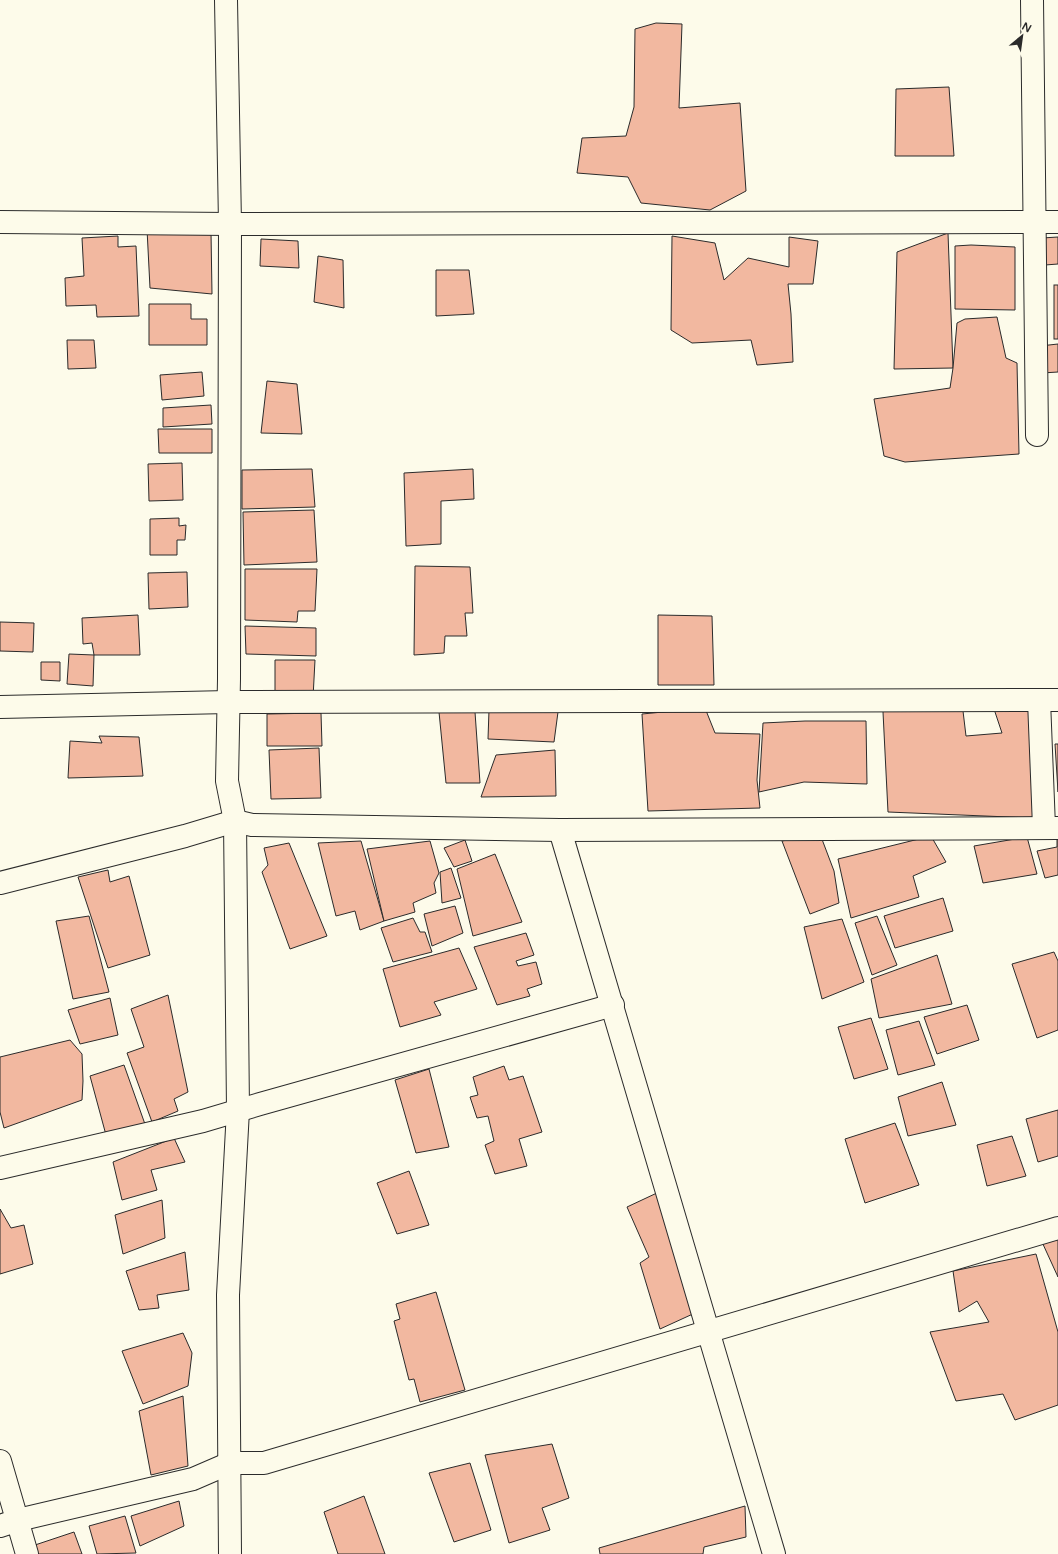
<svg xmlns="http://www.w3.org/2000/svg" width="1058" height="1554" viewBox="0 0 1058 1554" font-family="'Varela Round',sans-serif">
	<rect width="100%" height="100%" fill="#fdfbea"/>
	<!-- building -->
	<g fill="#f2b8a0" stroke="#2b2b2b">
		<path d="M 656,23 L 682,24 L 679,108 L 740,103 L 746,191 L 710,210 L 641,203 L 628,177 L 577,173 L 582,138 L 626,136 L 634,107 L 635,29 Z"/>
		<path d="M 949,87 L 954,156 L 895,156 L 896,89 Z"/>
		<path d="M 147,229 L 211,232 L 212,294 L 150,288 Z"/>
		<path d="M 948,233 L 953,368 L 894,369 L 897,252 Z"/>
		<path d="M 118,236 L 118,247 L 136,246 L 139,316 L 97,317 L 96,305 L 66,306 L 65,278 L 84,276 L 82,238 Z"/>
		<path d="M 672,236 L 715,243 L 724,280 L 748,258 L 789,267 L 789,237 L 818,241 L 813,284 L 788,284 L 791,314 L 793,362 L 757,365 L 751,340 L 692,343 L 671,330 Z"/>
		<path d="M 1058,237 L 1058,264 L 1045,265 L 1042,238 Z"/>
		<path d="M 261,239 L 298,241 L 299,268 L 260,266 Z"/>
		<path d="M 971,245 L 1015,247 L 1015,310 L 955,309 L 955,246 Z"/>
		<path d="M 318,256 L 343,260 L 344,308 L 314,302 Z"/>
		<path d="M 436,270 L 469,270 L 474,314 L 436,316 Z"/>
		<rect x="1054" y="285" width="4" height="54"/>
		<path d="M 149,304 L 191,304 L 191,319 L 207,319 L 207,345 L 149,345 Z"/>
		<path d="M 997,317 L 1006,358 L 1017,363 L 1019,454 L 905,462 L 884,456 L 874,399 L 950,388 L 953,368 L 957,323 L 965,319 Z"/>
		<path d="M 67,340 L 94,340 L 96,368 L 68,369 Z"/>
		<path d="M 1058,344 L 1058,372 L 1042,373 L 1040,346 Z"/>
		<path d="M 202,372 L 204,396 L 162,400 L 160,375 Z"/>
		<path d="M 267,381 L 297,384 L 302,434 L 261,433 Z"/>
		<path d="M 211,405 L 212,424 L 163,427 L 163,408 Z"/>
		<path d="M 158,429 L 212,429 L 212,453 L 159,453 Z"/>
		<path d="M 182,463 L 183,500 L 149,501 L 148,464 Z"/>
		<path d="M 312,469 L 315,507 L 242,509 L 242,470 Z"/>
		<path d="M 473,469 L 474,499 L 441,501 L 441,544 L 406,546 L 404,473 Z"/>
		<path d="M 314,510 L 317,562 L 244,565 L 243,512 Z"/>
		<path d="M 179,518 L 179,526 L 186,525 L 185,540 L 177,540 L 177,555 L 150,555 L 150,519 Z"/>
		<path d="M 415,566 L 470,567 L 473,613 L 465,613 L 467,636 L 445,636 L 444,653 L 414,655 Z"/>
		<path d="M 245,569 L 317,569 L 315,611 L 298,611 L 297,622 L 245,620 Z"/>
		<path d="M 187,572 L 188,607 L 149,609 L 148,573 Z"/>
		<path d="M 138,615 L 140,655 L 94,655 L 92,643 L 83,644 L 82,618 Z"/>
		<path d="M 658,615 L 712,616 L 714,685 L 658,685 Z"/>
		<path d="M 0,622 L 34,623 L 33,652 L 0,651 Z"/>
		<path d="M 245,626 L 316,628 L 316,656 L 246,654 Z"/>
		<path d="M 69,654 L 94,655 L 93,686 L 67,684 Z"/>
		<path d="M 275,660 L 315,660 L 313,698 L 275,698 Z"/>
		<path d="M 41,662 L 60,662 L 60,681 L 41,680 Z"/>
		<path d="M 889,707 L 963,711 L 966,736 L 1002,733 L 994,709 L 1031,709 L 1033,818 L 888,812 L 883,712 Z"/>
		<path d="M 705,708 L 715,733 L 760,734 L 757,780 L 760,808 L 648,811 L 642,714 Z"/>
		<path d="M 489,710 L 558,712 L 554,742 L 488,739 Z"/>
		<path d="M 439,712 L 475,712 L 480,783 L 446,783 Z"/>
		<path d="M 321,713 L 322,746 L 267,746 L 267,714 Z"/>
		<path d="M 805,721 L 866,721 L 867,784 L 804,782 L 759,792 L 763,723 Z"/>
		<path d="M 99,736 L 139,737 L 143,776 L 68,778 L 70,741 L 102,743 Z"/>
		<path d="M 1055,744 L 1058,744 L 1058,792 Z"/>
		<path d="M 319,748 L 321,798 L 271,799 L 269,750 Z"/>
		<path d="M 555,750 L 556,796 L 481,797 L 496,755 Z"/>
		<path d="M 820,834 L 834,871 L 839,903 L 810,914 L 782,841 Z"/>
		<path d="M 931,836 L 946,862 L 913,876 L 919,897 L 851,918 L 838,859 Z"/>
		<path d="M 1027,837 L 1037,874 L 983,883 L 974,846 Z"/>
		<path d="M 1057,838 L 1058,838 L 1058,875 L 1045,878 L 1037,851 L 1057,847 Z"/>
		<path d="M 465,840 L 472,861 L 454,867 L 444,848 Z"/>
		<path d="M 361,841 L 384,921 L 360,930 L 355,911 L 336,916 L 318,843 Z"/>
		<path d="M 430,841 L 439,873 L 434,883 L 436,893 L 413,903 L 415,912 L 384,921 L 367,849 Z"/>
		<path d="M 289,843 L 327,936 L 290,949 L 262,872 L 268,865 L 264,848 Z"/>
		<path d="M 495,854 L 522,922 L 473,936 L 457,869 Z"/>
		<path d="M 451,868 L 461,898 L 442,903 L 440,872 Z"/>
		<path d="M 108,870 L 110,882 L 129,876 L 150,955 L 108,968 L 78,877 Z"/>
		<path d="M 943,898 L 953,931 L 895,948 L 884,916 Z"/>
		<path d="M 455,906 L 463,933 L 432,946 L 424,914 Z"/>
		<path d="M 89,916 L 109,992 L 73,999 L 56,921 Z"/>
		<path d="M 877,916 L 897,965 L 872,975 L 855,923 Z"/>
		<path d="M 413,918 L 420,932 L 425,932 L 432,952 L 393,962 L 381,928 Z"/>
		<path d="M 842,919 L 864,982 L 822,999 L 804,927 Z"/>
		<path d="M 526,933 L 534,955 L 516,961 L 518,966 L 536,962 L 542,984 L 527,989 L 530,996 L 497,1005 L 474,947 Z"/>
		<path d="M 459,948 L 477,989 L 434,1002 L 441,1015 L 400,1027 L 383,969 Z"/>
		<path d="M 1054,952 L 1058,961 L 1058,1030 L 1037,1038 L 1012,964 Z"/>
		<path d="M 937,955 L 952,1004 L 879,1018 L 871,979 Z"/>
		<path d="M 168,995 L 188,1092 L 174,1099 L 178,1111 L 152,1122 L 127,1053 L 144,1047 L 131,1009 Z"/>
		<path d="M 110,998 L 118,1035 L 80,1044 L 68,1010 Z"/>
		<path d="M 967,1005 L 979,1040 L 937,1054 L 924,1017 Z"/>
		<path d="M 871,1018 L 888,1069 L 854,1079 L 838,1027 Z"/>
		<path d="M 919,1021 L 935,1065 L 898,1075 L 886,1030 Z"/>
		<path d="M 70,1040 L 82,1054 L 83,1081 L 82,1100 L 4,1128 L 0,1112 L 0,1057 Z"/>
		<path d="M 124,1065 L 146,1127 L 106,1135 L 90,1076 Z"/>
		<path d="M 504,1066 L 509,1080 L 523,1076 L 542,1132 L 519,1139 L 527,1166 L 495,1174 L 485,1145 L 494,1141 L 488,1116 L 477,1118 L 470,1097 L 478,1095 L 473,1077 Z"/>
		<path d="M 429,1069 L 449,1147 L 416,1153 L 395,1080 Z"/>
		<path d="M 942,1082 L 956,1125 L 908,1136 L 898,1097 Z"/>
		<path d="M 1058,1110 L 1058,1156 L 1038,1162 L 1026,1119 Z"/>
		<path d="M 895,1123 L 919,1185 L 865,1203 L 845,1139 Z"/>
		<path d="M 1012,1136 L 1026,1176 L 987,1186 L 977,1145 Z"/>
		<path d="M 174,1138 L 185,1162 L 151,1170 L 157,1190 L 122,1200 L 113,1162 Z"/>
		<path d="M 409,1171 L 429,1225 L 397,1234 L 377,1183 Z"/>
		<path d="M 659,1192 L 695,1313 L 660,1329 L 640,1263 L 649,1257 L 627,1207 Z"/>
		<path d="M 162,1200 L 165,1238 L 123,1254 L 115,1215 Z"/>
		<path d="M 0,1209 L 11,1228 L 24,1225 L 33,1264 L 0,1274 Z"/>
		<path d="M 1058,1239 L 1058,1277 L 1042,1242 Z"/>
		<path d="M 185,1252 L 189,1290 L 157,1295 L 159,1308 L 139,1310 L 126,1271 Z"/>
		<path d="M 1036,1254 L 1058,1332 L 1058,1405 L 1015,1420 L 1003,1394 L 956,1401 L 930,1332 L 989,1322 L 977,1301 L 959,1312 L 953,1271 Z"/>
		<path d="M 436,1292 L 465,1390 L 420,1402 L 414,1379 L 409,1380 L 394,1321 L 400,1319 L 396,1304 Z"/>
		<path d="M 183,1333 L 192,1353 L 188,1386 L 143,1404 L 122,1351 Z"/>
		<path d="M 183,1396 L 188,1466 L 151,1475 L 139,1411 Z"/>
		<path d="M 552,1444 L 569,1498 L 542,1508 L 550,1530 L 509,1543 L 485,1455 Z"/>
		<path d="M 470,1463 L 491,1530 L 454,1542 L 429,1473 Z"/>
		<path d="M 364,1496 L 385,1554 L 338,1554 L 324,1512 Z"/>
		<path d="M 179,1501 L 184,1526 L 140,1546 L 131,1516 Z"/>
		<path d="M 745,1506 L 746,1537 L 704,1547 L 703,1554 L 600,1554 L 599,1548 Z"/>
		<path d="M 125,1516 L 136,1553 L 97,1554 L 89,1526 Z"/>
		<path d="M 74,1532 L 82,1554 L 38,1554 L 35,1545 Z"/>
	</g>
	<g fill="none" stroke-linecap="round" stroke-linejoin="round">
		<!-- minor casing -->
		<g stroke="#2b2b2b" stroke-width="24">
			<g id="minor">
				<path d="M 226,0 L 230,224 L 229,679 L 227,781 L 235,821 L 238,1110 L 228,1295 L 230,1554"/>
				<path d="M 1032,0 L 1037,435"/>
				<path d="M 0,222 L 230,224 L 1058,222"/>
				<path d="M 1039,700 L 1044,827"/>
				<path d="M 0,707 L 228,702 L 1058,700"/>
				<path d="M 560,830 L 774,1554"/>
				<path d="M 0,883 L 185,836 L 235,821 L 252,825 L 560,830 L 1058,828"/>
				<path d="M 0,1168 L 203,1121 L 260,1104 L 613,1005"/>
				<path d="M 0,1461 L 27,1554"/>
				<path d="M 0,1526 L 18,1520 L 193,1479 L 230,1463 L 264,1463 L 1058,1228"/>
			</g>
		</g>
		<!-- minor -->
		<use href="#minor" stroke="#fdfbea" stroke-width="22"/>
	</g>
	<!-- north arrow -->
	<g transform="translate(1022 36) rotate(29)" stroke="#fdfbea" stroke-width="3" paint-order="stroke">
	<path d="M0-3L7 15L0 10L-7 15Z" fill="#2b2b2b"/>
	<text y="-6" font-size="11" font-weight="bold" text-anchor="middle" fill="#2b2b2b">N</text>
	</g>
</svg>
